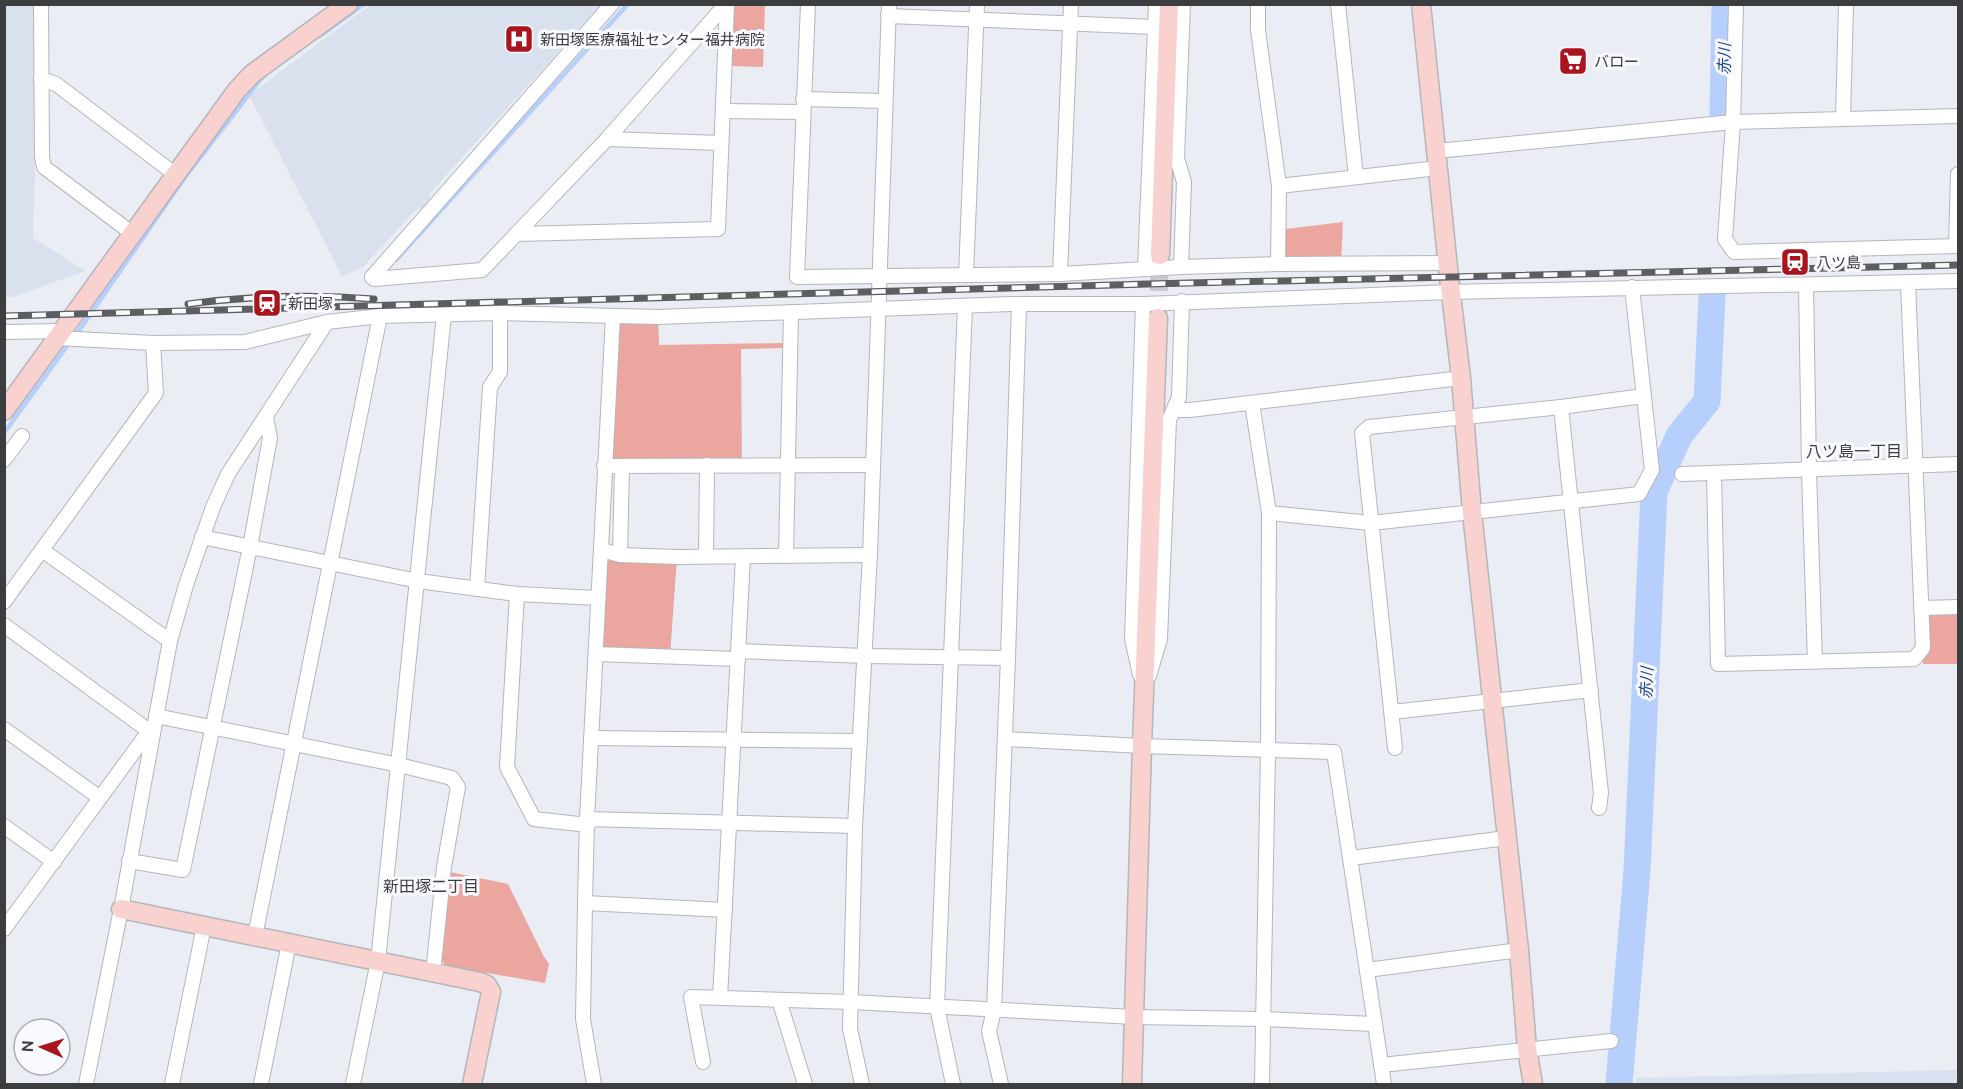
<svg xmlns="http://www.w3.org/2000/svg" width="1963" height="1089" viewBox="0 0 1963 1089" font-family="Ubuntu,'Noto Sans JP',sans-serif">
	<rect width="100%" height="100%" fill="#eaedf3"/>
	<!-- built -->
	<g fill="#dae1ee">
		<path d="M 4,5 L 33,5 L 35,177 L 33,238 L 85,271 L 13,297 L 4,297 Z"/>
		<path d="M 370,5 L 601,5 L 429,194 L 432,202 L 414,212 L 363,267 L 342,276 L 249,95 Z"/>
		<path d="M 1958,1070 L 1958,1084 L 1636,1084 L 1637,1078 Z"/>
	</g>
	<!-- green -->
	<g fill="#eba69f">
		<path d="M 734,5 L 765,5 L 763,67 L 731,66 Z"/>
		<path d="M 1343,222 L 1341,264 L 1278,264 L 1278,230 Z"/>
		<path d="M 613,316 L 658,317 L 659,345 L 786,343 L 786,348 L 741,349 L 742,466 L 604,466 Z"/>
		<path d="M 602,550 L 677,557 L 670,656 L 596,654 Z"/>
		<path d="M 1921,609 L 1958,609 L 1958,664 L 1923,664 Z"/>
		<path d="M 450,872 L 508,884 L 544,957 L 549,964 L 545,983 L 447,966 L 440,959 Z"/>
	</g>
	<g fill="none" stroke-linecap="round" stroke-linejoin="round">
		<!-- stream -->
		<g stroke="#b7cffd" stroke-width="4.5">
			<path d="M 320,36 L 364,4"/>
			<path d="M 396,260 L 628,4"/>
			<path d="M 76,335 L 185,177 L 264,75"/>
			<path d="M 4,433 L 70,342"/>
		</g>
		<!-- river -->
		<g stroke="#b7cffd" stroke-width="27">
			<path d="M 1723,114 L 1725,4"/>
			<path d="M 1619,1084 L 1637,871 L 1654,492 L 1679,436 L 1707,401 L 1712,296"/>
		</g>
		<!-- secondary-tunnel -->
		<path stroke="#c7cacf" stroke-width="18" stroke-dasharray="18 9" stroke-linecap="butt" d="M 1158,318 L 1160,255"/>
		<!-- street casing -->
		<g stroke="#b3b6bb" stroke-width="16">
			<g id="street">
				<path d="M 41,4 L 42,157 L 44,167 L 133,234"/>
				<path d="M 808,4 L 797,277 L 1060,274 L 1181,267 L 1278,264 L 1448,263"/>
				<path d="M 1258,4 L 1258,30 L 1279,186 L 1278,264"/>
				<path d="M 1338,4 L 1356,177"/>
				<path d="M 1736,4 L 1733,122 L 1725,239 L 1734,252 L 1958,246"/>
				<path d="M 888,16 L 1155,27"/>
				<path d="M 41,79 L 56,84 L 176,175"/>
				<path d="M 803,99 L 885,101"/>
				<path d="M 723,111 L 803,112"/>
				<path d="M 1843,119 L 1846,4"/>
				<path d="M 607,139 L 721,143"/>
				<path d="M 1437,151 L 1733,122 L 1958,116"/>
				<path d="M 1279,186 L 1438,168"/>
				<path d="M 516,234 L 718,229 L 727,4"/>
				<path d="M 1956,246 L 1958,174"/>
				<path d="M 1181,267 L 1184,182 L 1177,158 L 1183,4"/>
				<path d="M 1145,269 L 1156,4"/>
				<path d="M 1060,274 L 1071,4"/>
				<path d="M 966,275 L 977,4"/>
				<path d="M 372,277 L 374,279 L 482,270 L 607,139 L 726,4"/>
				<path d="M 372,277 L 612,4"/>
				<path d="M 1806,285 L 1809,470 L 1815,662"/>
				<path d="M 4,332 L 63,331"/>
				<path d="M 57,338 L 153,343 L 245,342 L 327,322 L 380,316 L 500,313 L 658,317 L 1011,304 L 1143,304 L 1450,292 L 1958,281"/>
				<path d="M 1252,403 L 1269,513 L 1268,749 L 1262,1084"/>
				<path d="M 1561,407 L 1601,793 L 1599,808"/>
				<path d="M 1175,410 L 1190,410 L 1461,378"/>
				<path d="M 4,460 L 22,436"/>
				<path d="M 604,466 L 872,465"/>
				<path d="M 1714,473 L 1718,664 L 1914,659 L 1923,648 L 1908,283"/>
				<path d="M 1682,474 L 1958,464"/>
				<path d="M 1269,513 L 1371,523 L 1639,494 L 1652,470 L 1632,287"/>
				<path d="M 202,537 L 418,581 L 517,594 L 598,598"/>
				<path d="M 42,550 L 170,641"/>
				<path d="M 602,550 L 620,555 L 677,557 L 870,555"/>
				<path d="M 620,555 L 622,467"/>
				<path d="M 706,556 L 707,465"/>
				<path d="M 786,556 L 791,312"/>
				<path d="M 477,589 L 490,387 L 500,372 L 500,313"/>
				<path d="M 517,594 L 507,767 L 534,819 L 588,825"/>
				<path d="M 4,602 L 156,393 L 153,343"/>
				<path d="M 1921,608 L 1958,607"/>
				<path d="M 4,625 L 149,731"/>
				<path d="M 738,651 L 865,656 L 1008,658"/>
				<path d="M 596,654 L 738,659"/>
				<path d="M 1140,675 L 1132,639 L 1143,304"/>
				<path d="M 1149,676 L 1160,639 L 1169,420 L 1179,397 L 1182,301"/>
				<path d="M 1392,712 L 1591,690"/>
				<path d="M 156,716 L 399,765 L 452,778 L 458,787 L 444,867 L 433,973"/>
				<path d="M 4,729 L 100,798"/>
				<path d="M 591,738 L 860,741"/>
				<path d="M 1005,739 L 1142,746 L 1334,752 L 1384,1084"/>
				<path d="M 1395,748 L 1362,433 L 1369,427 L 1561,407 L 1643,396"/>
				<path d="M 587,819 L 855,826"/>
				<path d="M 4,826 L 54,862"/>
				<path d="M 1351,858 L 1506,838"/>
				<path d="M 129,861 L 183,870 L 250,547 L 270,438 L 266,418"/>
				<path d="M 585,903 L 725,910"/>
				<path d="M 4,929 L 152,727"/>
				<path d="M 255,936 L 380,316"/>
				<path d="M 1367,970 L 1519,950"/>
				<path d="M 720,998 L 743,557"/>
				<path d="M 779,1000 L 805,1084"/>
				<path d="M 703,1062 L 691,997 L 851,1002 L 1134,1017 L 1263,1019 L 1373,1024"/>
				<path d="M 1381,1065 L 1611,1041"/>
				<path d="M 86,1084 L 121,909 L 170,641 L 186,585 L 213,507 L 228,474 L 327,322"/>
				<path d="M 172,1084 L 204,926"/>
				<path d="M 261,1084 L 289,943"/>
				<path d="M 353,1084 L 378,961 L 444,315"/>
				<path d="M 594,1084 L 583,1019 L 585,903 L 587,819 L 613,316"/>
				<path d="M 862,1084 L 850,1029 L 855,826 L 870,555 L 889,4"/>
				<path d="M 953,1084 L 937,1007 L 965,306"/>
				<path d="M 1001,1084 L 989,1031 L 994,1010 L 1008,658 L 1019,304"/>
			</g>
		</g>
		<!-- secondary casing -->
		<g stroke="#b3b6bb" stroke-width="21">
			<g id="secondary">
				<path d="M 1421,4 L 1449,277 L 1461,378 L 1472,512 L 1519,950 L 1527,1049 L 1533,1084"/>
				<path d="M 1160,255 L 1169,4"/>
				<path d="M 4,411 L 237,90 L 252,74 L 348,4"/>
				<path d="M 121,909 L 480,982 L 487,985 L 491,992 L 472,1084"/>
				<path d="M 1132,1084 L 1142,746 L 1158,318"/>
			</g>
		</g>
		<!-- street -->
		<use href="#street" stroke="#fff" stroke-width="14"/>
		<!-- secondary -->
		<use href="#secondary" stroke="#f9d1cf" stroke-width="18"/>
		<!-- rail casing -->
		<g stroke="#5c5e61" stroke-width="7">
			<g id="rail">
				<path d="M 188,304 C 249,296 312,294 374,299"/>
				<path d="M 4,316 L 1148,284 L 1958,265"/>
			</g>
		</g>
		<!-- rail -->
		<use href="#rail" stroke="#f8fafe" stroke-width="4.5" stroke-dasharray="14" stroke-linecap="butt"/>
	</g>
	<!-- icons -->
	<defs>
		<g id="hospital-square" transform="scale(1.5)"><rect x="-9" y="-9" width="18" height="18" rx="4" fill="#a9141e" stroke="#f8fafe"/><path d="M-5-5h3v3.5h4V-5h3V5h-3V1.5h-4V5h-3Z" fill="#fff"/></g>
		<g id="supermarket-square" transform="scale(1.5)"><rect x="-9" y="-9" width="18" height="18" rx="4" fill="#a9141e" stroke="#f8fafe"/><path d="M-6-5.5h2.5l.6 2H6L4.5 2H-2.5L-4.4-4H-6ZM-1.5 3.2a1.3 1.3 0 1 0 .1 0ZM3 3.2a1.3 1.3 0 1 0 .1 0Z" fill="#fff"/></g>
		<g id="station-square" transform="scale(1.5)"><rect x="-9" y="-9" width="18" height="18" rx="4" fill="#a9141e" stroke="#f8fafe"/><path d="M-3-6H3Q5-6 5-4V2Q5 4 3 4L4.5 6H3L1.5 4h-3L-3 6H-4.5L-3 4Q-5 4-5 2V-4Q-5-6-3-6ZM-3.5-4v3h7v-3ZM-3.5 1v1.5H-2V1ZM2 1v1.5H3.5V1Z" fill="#fff"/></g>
	</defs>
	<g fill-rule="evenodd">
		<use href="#hospital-square" x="519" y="39"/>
		<use href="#supermarket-square" x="1573" y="61"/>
		<use href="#station-square" x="1795" y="262"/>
		<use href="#station-square" x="267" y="303"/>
	</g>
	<g text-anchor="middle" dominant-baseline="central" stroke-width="6" stroke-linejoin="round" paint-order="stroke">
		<!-- poi labels -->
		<g font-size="15" fill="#3c3d3f" stroke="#f8fafe" text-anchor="start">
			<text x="540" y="39">新田塚医療福祉センター福井病院</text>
			<text x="1594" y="61">バロー</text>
			<text x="1816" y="262">八ツ島</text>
			<text x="288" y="303">新田塚</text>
		</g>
		<!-- water labels -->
		<g font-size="16" font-style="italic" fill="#1e459a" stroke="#f8fafe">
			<text transform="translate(1724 59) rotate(-89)">赤川</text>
			<text transform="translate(1646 683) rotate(-87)">赤川</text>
		</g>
		<!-- neighbourhood labels -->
		<g font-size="16" fill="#3c3d3f" stroke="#f8fafe">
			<text x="1854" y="451">八ツ島一丁目</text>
			<text x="431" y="886">新田塚二丁目</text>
		</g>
	</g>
	<!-- border -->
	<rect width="1963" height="1089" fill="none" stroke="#3c3d3f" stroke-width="12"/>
	<!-- north arrow -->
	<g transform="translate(42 1047) rotate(273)"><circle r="28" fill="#f8fafe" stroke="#adaeb2" stroke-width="1.5"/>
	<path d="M0-4.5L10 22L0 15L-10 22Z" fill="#a9141e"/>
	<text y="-9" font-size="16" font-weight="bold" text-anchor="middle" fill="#3c3d3f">N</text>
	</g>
</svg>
